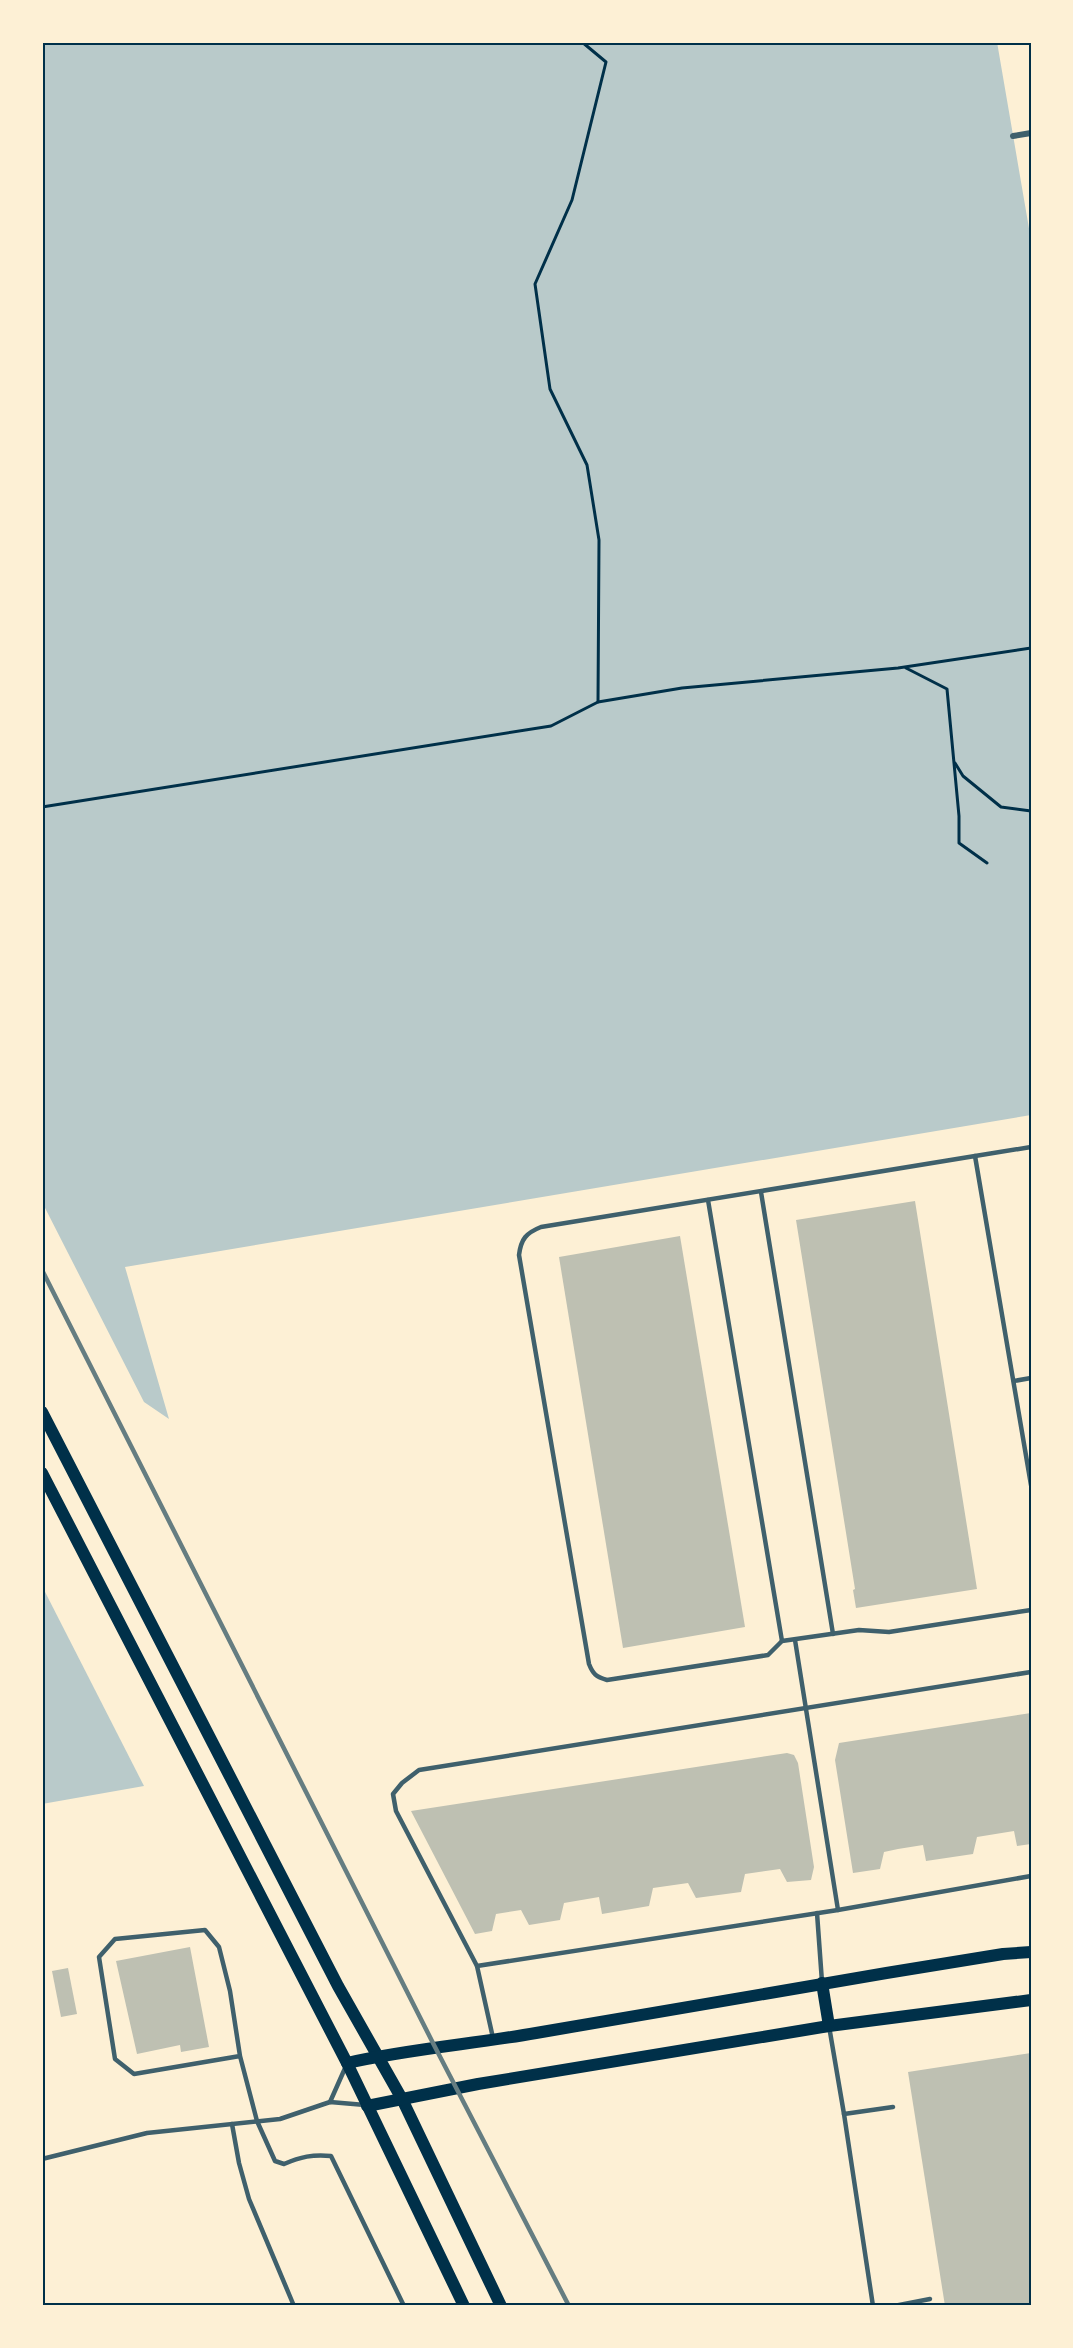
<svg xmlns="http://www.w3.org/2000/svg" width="1073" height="2348" viewBox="0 0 1073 2348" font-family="Lato,sans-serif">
	<rect width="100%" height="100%" fill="#fdf0d5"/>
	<!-- green -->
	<g fill="#b9caca">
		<path d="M 42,42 L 997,42 L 1031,240 L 1031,1115 L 125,1267 L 169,1419 L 144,1402 L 42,1202 Z"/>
		<path d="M 42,1586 L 144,1786 L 42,1804 Z"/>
	</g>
	<!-- building -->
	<g fill="#bec0b2">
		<path d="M 915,1201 L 977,1589 L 856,1608 L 853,1590 L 855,1589 L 796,1220 Z"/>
		<path d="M 680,1236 L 745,1627 L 623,1648 L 559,1257 Z"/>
		<path d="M 1031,1713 L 1031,1844 L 1017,1846 L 1014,1831 L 977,1837 L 973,1854 L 926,1861 L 923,1845 L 898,1849 L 884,1852 L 880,1869 L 853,1873 L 835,1760 L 839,1743 Z"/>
		<path d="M 787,1753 L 794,1755 L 798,1763 L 814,1867 L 811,1880 L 787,1882 L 780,1869 L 745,1874 L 741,1892 L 696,1898 L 688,1883 L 653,1888 L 649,1906 L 602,1914 L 599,1897 L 564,1903 L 560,1920 L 529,1925 L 521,1910 L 496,1914 L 492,1931 L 475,1934 L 411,1811 Z"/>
		<path d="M 190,1947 L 209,2047 L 181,2052 L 180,2045 L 137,2054 L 116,1961 Z"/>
		<path d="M 68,1968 L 77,2014 L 61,2017 L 52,1971 Z"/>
		<path d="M 1031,2053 L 1031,2306 L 945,2306 L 908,2072 Z"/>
	</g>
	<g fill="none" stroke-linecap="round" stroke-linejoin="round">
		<!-- path -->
		<g stroke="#003049" stroke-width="3">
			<path d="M 582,42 L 606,62 L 572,200 L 535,284 L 550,389 L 587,465 L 599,540 L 598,702"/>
			<path d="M 906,668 L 947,689 L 959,816 L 959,843 L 987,863"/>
			<path d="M 955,763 L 963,776 L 1001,807 L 1031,811"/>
			<path d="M 42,807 L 551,726 L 598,702 L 682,688 L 898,668 L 1031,648"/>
		</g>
		<!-- service -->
		<g stroke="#3f606c" stroke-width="4.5">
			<path d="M 975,1156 L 1031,1147"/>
			<path d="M 761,1192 L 833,1634"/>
			<path d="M 708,1200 L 782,1641"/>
			<path d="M 1014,1381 L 1031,1378"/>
			<path d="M 1031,1485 L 975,1156 L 541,1227 C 526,1233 521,1239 519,1255 L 589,1664 C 593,1674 596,1677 607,1680 L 768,1655 L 782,1641 L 859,1630 L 889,1632 L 1031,1610"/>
			<path d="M 795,1640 L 838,1910"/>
			<path d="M 817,1913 L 822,1982"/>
			<path d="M 477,1966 L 838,1910 L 1031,1876"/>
			<path d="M 829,2026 L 844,2114"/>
			<path d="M 493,2038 L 477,1966 L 396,1811 L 393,1794 L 402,1783 L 419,1770 L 1031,1672"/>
			<path d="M 240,2056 L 134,2074 L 115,2059 L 99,1957 L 115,1939 L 205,1930 L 219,1947 L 230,1991 L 240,2056 L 257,2121 L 275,2161 L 284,2164 C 300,2157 313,2154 331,2156 L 404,2306"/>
			<path d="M 330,2102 L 346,2066"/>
			<path d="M 232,2124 L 239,2163 L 249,2199 L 294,2306"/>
			<path d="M 42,2159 L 147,2133 L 280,2119 L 330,2102 L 365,2105"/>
			<path d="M 873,2306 L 844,2114 L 893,2107"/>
			<path d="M 894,2306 L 930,2299"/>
		</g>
		<!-- minor -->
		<path stroke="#3f606c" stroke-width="6" d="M 1013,136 L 1031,133"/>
		<!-- secondary -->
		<g stroke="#003049" stroke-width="12">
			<path d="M 42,1412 L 338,1986 L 402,2099 L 501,2306"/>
			<path d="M 42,1473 L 347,2063 L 464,2306"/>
			<path d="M 822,1983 L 829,2026"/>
			<path d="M 347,2063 C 409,2049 473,2044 536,2033 C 691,2006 847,1979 1003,1954 L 1031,1952"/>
			<path d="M 367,2106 L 478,2084 L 829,2026 L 1031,2000"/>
		</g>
		<!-- rail -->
		<path stroke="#657d81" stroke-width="4.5" d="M 42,1270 L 435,2047 L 569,2306"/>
	</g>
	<!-- border -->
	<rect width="1073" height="2348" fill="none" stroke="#fdf0d5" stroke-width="87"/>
	<rect x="44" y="44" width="986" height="2260" fill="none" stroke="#003049" stroke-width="2"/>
</svg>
